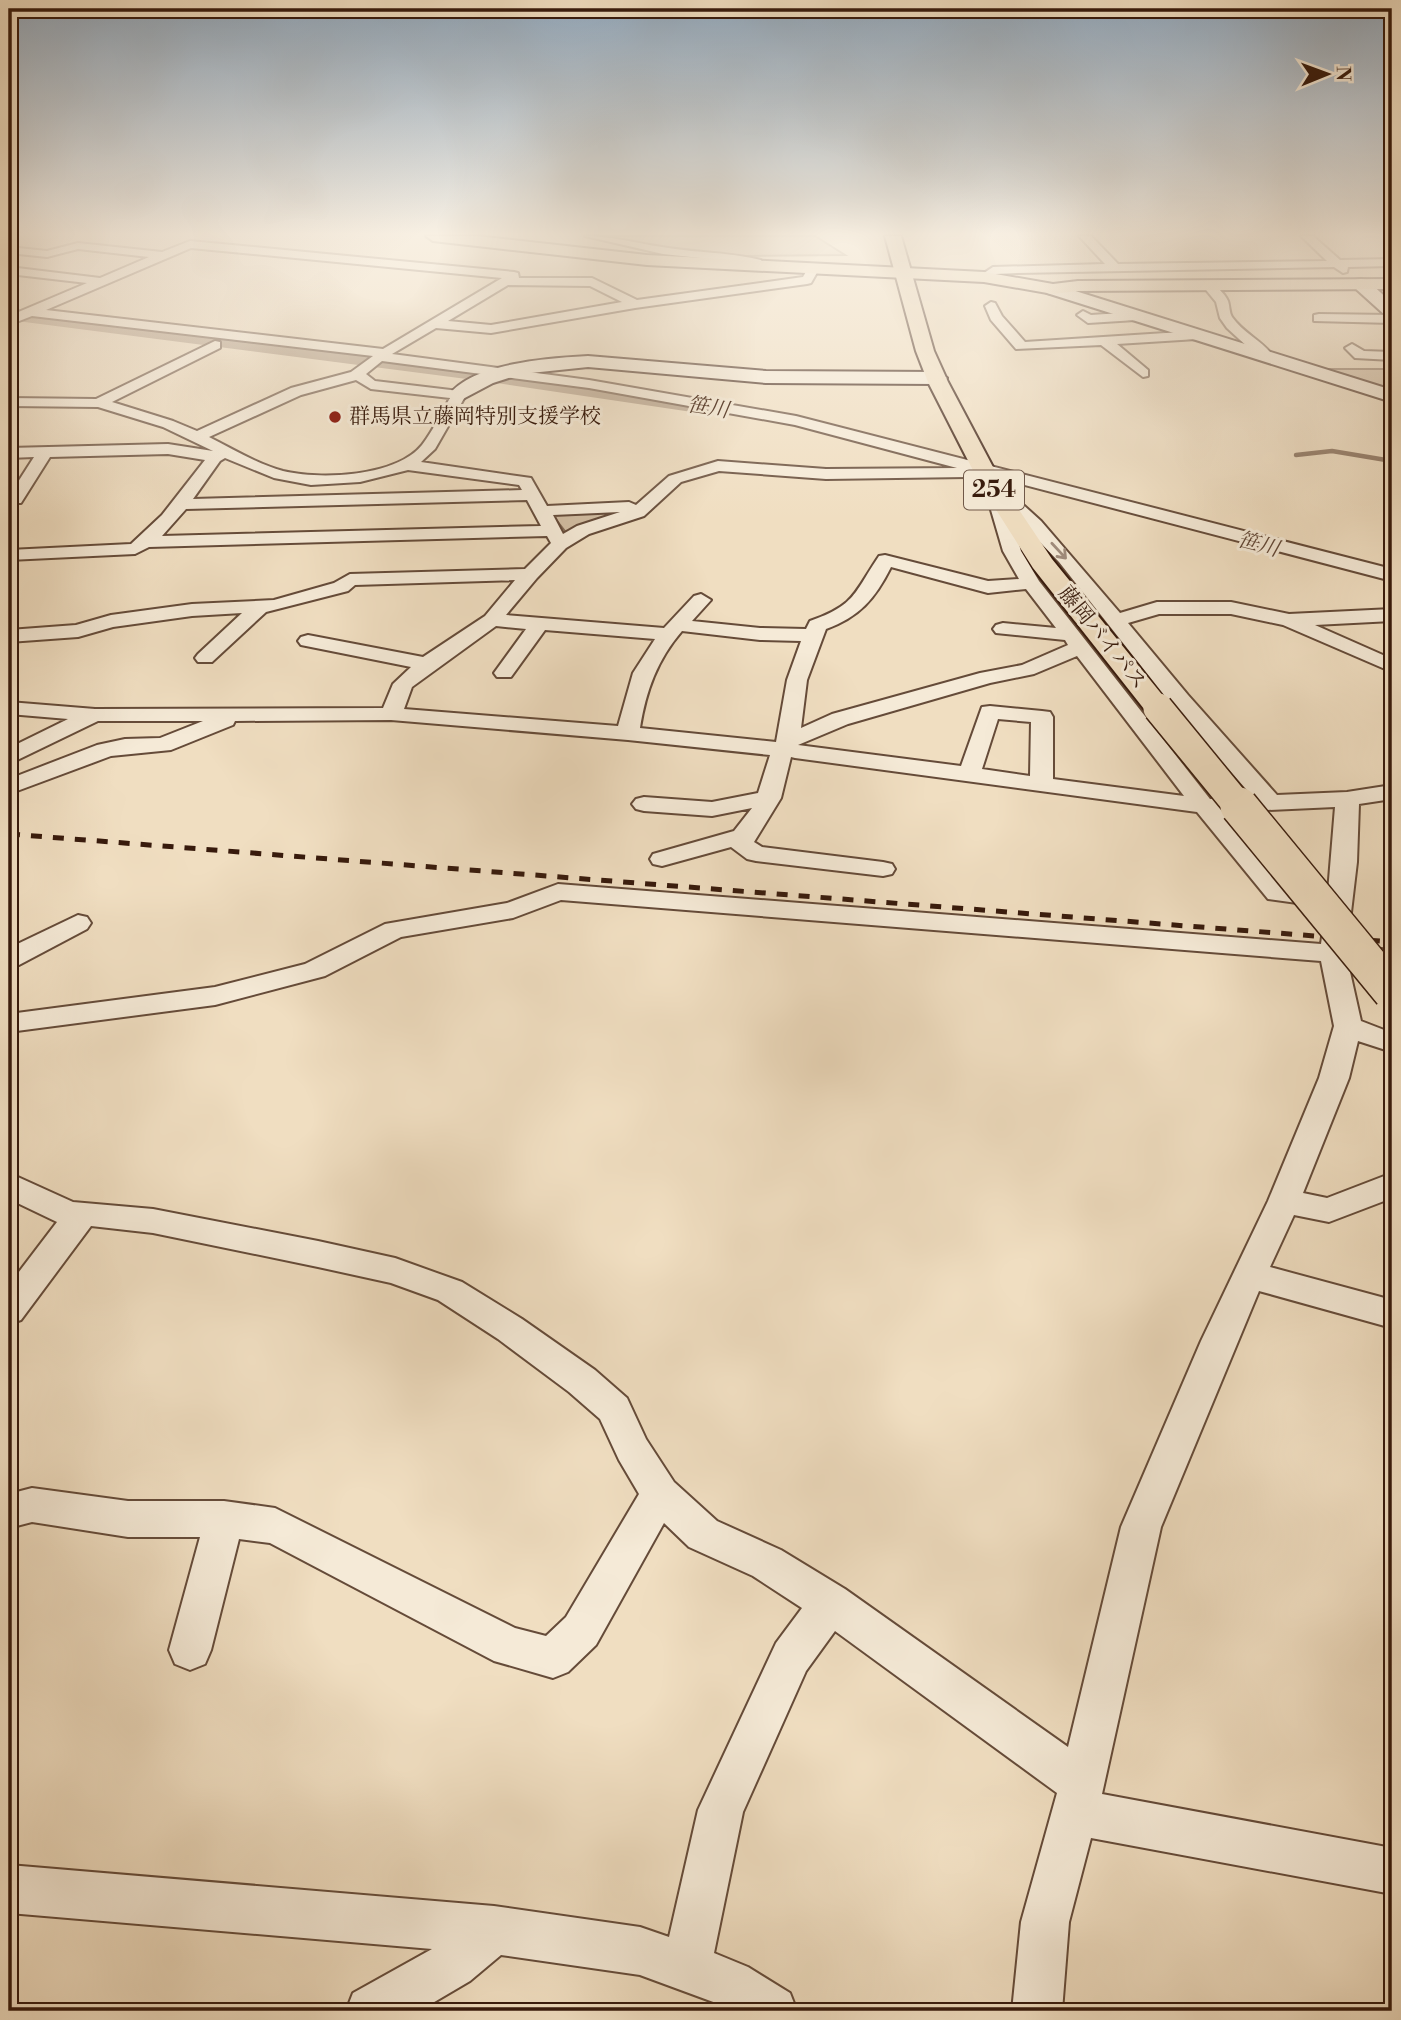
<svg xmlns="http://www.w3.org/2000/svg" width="1401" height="2020" viewBox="0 0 1401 2020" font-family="'Libre Bodoni','Noto Serif JP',serif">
	<rect width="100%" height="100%" fill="#f0dec1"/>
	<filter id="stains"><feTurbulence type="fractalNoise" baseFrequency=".00286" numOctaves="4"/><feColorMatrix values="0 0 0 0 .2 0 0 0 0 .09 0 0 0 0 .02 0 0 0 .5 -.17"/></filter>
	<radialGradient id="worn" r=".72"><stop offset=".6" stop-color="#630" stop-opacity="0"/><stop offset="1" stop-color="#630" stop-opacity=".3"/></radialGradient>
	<!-- green -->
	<g fill="#d1bda2" stroke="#846c57" stroke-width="2">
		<path d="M 601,236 L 815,236 L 845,255 L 734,256 L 663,249 Z"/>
		<path d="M 1317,369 L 1392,369 L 1392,392 L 1387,392 Z"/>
		<path d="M 634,510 L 568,535 L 551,513 Z"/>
	</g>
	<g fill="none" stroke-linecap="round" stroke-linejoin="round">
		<!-- stream -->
		<path stroke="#806753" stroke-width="4.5" d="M 1296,455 L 1332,451 L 1392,461"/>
		<!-- river -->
		<path fill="#b19b83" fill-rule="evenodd" d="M 9,308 L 490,368 L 692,398 L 701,400 L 704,405 L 701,410 L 692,412 L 490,382 L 9,320 Z"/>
		<!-- street casing -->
		<g stroke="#654b39" stroke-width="4">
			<g id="street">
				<path d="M 585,236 C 611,236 635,243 662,247 C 695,253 729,252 761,260 L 764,266 L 758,270 L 747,263 L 663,254 Z"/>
				<path d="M 1079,236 L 1091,236 L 1118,264 L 1327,261 L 1301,236 L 1313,236 L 1340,260 L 1392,259 L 1392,266 L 1348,267 L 1347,272 L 1343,273 L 1334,267 L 1017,273 L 996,274 L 984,281 L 978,277 L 993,267 L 1105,264 Z"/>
				<path d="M 190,241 L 514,272 L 518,273 L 519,278 L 592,278 L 637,300 L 803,277 L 809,266 L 817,266 L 819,269 L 811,283 L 807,284 L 635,308 L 491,333 L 436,328 L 392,354 L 589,380 L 796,416 L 1392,569 L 1392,581 L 975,472 L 967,477 L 826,479 L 719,471 L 681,482 L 644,516 L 589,534 L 566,548 L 537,578 L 506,615 L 664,628 L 694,596 L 701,594 L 711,600 L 692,621 L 760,628 L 806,629 L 810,621 C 856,605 854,593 879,556 L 885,555 L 988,581 L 1019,579 L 1003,551 L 984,486 L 992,481 L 998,482 L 1041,521 L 1120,613 L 1157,602 L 1231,602 L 1289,614 L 1392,609 L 1392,621 L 1315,625 L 1392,659 L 1392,672 L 1283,625 L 1231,614 L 1159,614 L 1128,623 L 1188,695 L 1277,795 L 1347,792 L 1392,785 L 1392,799 L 1359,804 L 1357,862 L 1347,946 L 1392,950 L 1392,966 L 1348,963 L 1361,1021 L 1392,1033 L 1392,1052 L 1358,1041 L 1349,1078 L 1303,1193 L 1327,1198 L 1392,1173 L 1392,1198 L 1329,1222 L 1294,1215 L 1270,1267 L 1392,1300 L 1392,1328 L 1259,1291 L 1161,1527 L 1102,1794 L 1392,1848 L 1392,1894 L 1091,1838 L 1069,1922 L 1062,2011 L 1012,2011 L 1021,1922 L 1057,1793 L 835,1631 L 806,1671 L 743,1812 L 714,1953 L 748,1967 L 790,1993 L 797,2011 L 728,2011 L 716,2003 L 640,1975 L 501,1955 L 470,1981 L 419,2011 L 346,2011 L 353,1993 L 432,1949 L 9,1913 L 9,1865 L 494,1906 L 640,1927 L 669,1937 L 698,1810 L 776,1643 L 802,1608 L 753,1576 L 689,1547 L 664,1523 L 596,1645 L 568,1672 L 553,1678 L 494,1661 L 270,1543 L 239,1539 L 211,1650 L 205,1664 L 190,1670 L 175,1664 L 169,1650 L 200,1537 L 128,1537 L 32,1522 L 9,1528 L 9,1494 L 32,1488 L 128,1501 L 224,1501 L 275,1508 L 515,1628 L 546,1636 L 566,1617 L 639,1494 L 619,1460 L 600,1419 L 569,1392 L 498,1339 L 438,1300 L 391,1283 L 318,1267 L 153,1233 L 91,1226 L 21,1320 L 9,1324 L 9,1285 L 57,1222 L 9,1199 L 9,1173 L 73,1202 L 153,1209 L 318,1241 L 395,1258 L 462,1282 L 522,1319 L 595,1370 L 627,1398 L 646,1439 L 674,1482 L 717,1521 L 781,1550 L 845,1589 L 1068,1747 L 1121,1527 L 1201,1341 L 1268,1201 L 1319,1078 L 1334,1026 L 1321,961 L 561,900 L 513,918 L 401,937 L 325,976 L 215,1005 L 9,1032 L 9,1014 L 215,987 L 305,964 L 385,924 L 507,903 L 558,884 L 1321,944 L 1326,907 L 1268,899 L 1197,812 L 795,758 L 791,757 L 781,798 L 754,842 L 762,847 L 883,862 L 892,864 L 895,869 L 892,874 L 883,876 L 756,861 L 747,859 L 731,847 L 662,866 L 653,864 L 650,859 L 653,854 L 734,831 L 752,808 L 712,816 L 644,811 L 636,809 L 632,804 L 636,799 L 644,797 L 712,802 L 758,793 L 770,755 L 628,740 L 391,720 L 235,721 L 233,725 L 171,750 L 111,756 L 9,794 L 9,779 L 97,745 L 125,739 L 160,738 L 203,721 L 98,721 L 9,764 L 9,748 L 68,719 L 9,714 L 9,702 L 95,709 L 383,708 L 393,684 L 411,667 L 301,645 L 298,641 L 301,637 L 308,635 L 423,657 L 485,616 L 515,580 L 355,585 L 348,591 L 266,612 L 212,662 L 198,662 L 195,658 L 198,654 L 242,613 L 192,616 L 113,627 L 78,637 L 9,642 L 9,630 L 76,625 L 111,615 L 192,604 L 274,600 L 334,583 L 350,574 L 525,569 L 551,543 L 547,536 L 149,547 L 135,554 L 9,560 L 9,550 L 131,544 L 162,515 L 205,460 L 168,454 L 50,457 L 21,503 L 9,503 L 9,496 L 34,457 L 9,458 L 9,448 L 168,444 L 213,451 L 163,427 L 98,407 L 9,406 L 9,398 L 96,399 L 215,341 L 220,342 L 220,348 L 112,402 L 173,421 L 197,431 L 291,388 L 351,372 L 373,356 L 32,316 L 9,325 L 9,316 L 87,283 L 9,274 L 9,267 L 100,278 L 149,257 L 78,249 L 47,257 L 9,253 L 9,247 L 47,251 L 78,243 L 162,252 ZM 191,248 L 502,278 L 383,349 L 46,310 ZM 508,285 L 590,286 L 622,302 L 491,325 L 448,321 ZM 382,361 L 589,388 L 795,425 L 957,468 L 826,469 L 718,461 L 669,476 L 636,505 L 629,502 L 547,506 L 531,478 L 421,462 L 435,449 L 466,395 L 459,391 L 375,381 L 366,374 ZM 356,380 L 371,389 L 450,398 C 441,413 433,431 422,445 C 396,477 320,480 283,471 C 257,464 233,449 209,437 L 301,395 ZM 225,458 L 274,478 L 311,485 L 360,482 L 408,470 L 519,485 L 522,490 L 193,499 L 220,461 ZM 527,500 L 541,526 L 162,536 L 186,509 ZM 1008,509 L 1059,562 L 1172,705 L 1253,797 L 1210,799 L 1039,581 L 1021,551 ZM 620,512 L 577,526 L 563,534 L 553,515 ZM 891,567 L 988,593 L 1026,589 L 1056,628 L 1003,623 L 996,625 L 993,629 L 996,633 L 1065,640 L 1068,645 L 1022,665 L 980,673 L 832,714 L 801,728 L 807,680 L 826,629 C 859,617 875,599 891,567 ZM 496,626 L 526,629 L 494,673 L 497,677 L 511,677 L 545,630 L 655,639 L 633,673 L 618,726 L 404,709 L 412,687 ZM 682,631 L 760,640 L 801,641 L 787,680 L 776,742 L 640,728 C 646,691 657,660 682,631 ZM 1077,656 L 1184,796 L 1053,779 L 1053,717 L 1050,712 L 1042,711 L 990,706 L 982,707 L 961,766 L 798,745 L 848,724 L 990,683 L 1034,674 ZM 998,719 L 1031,722 L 1030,776 L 982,769 ZM 1335,807 L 1328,892 L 1285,887 L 1222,812 Z"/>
				<path d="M 1208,281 C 1215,284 1225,294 1228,301 C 1230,307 1229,312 1232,317 C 1243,333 1263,341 1274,357 L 1272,360 L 1262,360 L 1227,328 L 1220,318 L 1216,302 L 1202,285 Z"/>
				<path d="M 991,302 L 995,303 L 1002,316 L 1025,342 L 1197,331 L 1204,335 L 1197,339 L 1117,344 L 1148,370 L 1148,376 L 1143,377 L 1101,345 L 1016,349 L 991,320 L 985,306 Z"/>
				<path d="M 1083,311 L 1091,315 L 1136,312 L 1142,316 L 1136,320 L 1088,323 L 1077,315 Z"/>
				<path d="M 1319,314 L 1392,315 L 1392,323 L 1314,321 L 1314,315 Z"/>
				<path d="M 1352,344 L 1364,351 L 1392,352 L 1392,360 L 1355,358 L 1345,348 Z"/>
				<path d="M 78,915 L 87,917 L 91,923 L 87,929 L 19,965 L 9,967 L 9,948 Z"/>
			</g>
		</g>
		<!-- secondary casing -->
		<g stroke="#371a0c" stroke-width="4">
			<g id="secondary">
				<path d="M 1361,279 L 1367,280 L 1392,303 L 1392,317 L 1386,316 L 1355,288 L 1353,284 L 1355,280 Z"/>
				<path d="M 1053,284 L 1392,390 L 1392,402 L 1047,293 L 1045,289 Z"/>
				<path d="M 588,356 L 766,371 L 937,372 L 947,378 L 937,384 L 766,383 L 588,367 L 521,374 L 493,383 L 459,401 L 452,399 L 449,395 C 472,363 551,358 588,356 Z"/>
			</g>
		</g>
		<!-- primary casing -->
		<g stroke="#371a0c" stroke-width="4">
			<path id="primary" d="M 426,236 L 477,236 L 647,255 L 984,272 L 1053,284 L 1078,281 L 1392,279 L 1392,289 L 1078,291 L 1053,294 L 984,282 L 647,265 L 433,241 Z"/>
		</g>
		<!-- highway casing -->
		<g stroke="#371a0c" stroke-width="4">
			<path id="highway" d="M 885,236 L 901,236 L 934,351 L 948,382 L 1003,486 L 1052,559 L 1168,702 L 1173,708 L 1168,714 L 1158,717 L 1148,714 L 1033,568 L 981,486 L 928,382 L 916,351 Z"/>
		</g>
		<!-- street -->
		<use href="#street" fill="#f5ead7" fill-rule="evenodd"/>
		<!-- secondary -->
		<use href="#secondary" fill="#f5ead7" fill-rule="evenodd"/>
		<!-- primary -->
		<use href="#primary" fill="#f0dec1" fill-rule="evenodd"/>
		<!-- highway -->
		<use href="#highway" fill="#f0dec1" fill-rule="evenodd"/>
		<!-- rail -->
		<path stroke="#371a0c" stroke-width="5" stroke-dasharray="11 11" stroke-linecap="butt" d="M 9,834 L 1392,942"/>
		<!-- highway-bridge-far1 casing -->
		<g stroke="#371a0c" stroke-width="32" stroke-linecap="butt">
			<path id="highway-bridge-far1" d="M 1158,708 L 1240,808"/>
		</g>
		<!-- highway-bridge casing -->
		<g stroke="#371a0c" stroke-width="40" stroke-linecap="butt">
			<path id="highway-bridge" d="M 1239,806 L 1392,992"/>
		</g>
		<!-- highway-bridge-far1 -->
		<use href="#highway-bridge-far1" stroke="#f0dec1" stroke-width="29"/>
		<!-- highway-bridge -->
		<use href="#highway-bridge" stroke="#f0dec1" stroke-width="37"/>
	</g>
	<!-- one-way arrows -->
	<defs><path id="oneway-shaft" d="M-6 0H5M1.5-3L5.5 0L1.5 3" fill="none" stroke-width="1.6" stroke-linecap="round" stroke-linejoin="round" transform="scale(1.75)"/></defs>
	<use stroke="#a08c7c" href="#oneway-shaft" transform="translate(1059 551) rotate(47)"/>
	<!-- sky -->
	<linearGradient id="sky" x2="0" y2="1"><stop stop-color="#92aac0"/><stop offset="0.45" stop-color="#f8f0e3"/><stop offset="1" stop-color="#f8f0e3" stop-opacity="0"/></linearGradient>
	<rect width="1401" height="519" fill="url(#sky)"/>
	<!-- markers -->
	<circle fill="#8f2418" stroke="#f5ead7" stroke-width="2.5" cx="335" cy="417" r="7"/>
	<g text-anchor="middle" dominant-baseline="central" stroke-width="6" stroke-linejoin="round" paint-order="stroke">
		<!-- far-water labels -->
		<g font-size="21" font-style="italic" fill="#624736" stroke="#f5ead7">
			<text transform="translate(708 408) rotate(9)">笹川</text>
			<text transform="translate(1258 545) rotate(15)">笹川</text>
		</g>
		<!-- far-poi labels -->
		<g font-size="21" fill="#371a0c" stroke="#f5ead7" text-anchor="start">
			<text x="349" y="417">群馬県立藤岡特別支援学校</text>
		</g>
		<!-- far-street labels -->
		<g font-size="21" fill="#371a0c" stroke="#f5ead7">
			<text transform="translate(1102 638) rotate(51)">藤岡バイパス</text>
		</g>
		<!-- shield labels -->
		<rect fill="#f5ead7" stroke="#705849" stroke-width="2" x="964" y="470.5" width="60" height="39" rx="5"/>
		<g font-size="23" font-weight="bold" fill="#371a0c">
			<text x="994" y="490">254</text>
		</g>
	</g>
	<!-- margin -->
	<rect width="1401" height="2020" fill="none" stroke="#f0dec1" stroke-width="35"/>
	<rect x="10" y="10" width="1380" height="1999" fill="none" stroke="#371a0c" stroke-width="3.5"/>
	<rect x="18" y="18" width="1366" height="1985" fill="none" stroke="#371a0c" stroke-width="2"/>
	<!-- north arrow -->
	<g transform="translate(1327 74) rotate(89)" stroke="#f5ead7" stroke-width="5" paint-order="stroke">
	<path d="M0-5L12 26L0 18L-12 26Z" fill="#371a0c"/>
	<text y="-10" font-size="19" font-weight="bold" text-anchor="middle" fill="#371a0c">N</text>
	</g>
	<rect width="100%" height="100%" filter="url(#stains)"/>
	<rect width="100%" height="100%" fill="url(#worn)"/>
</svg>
